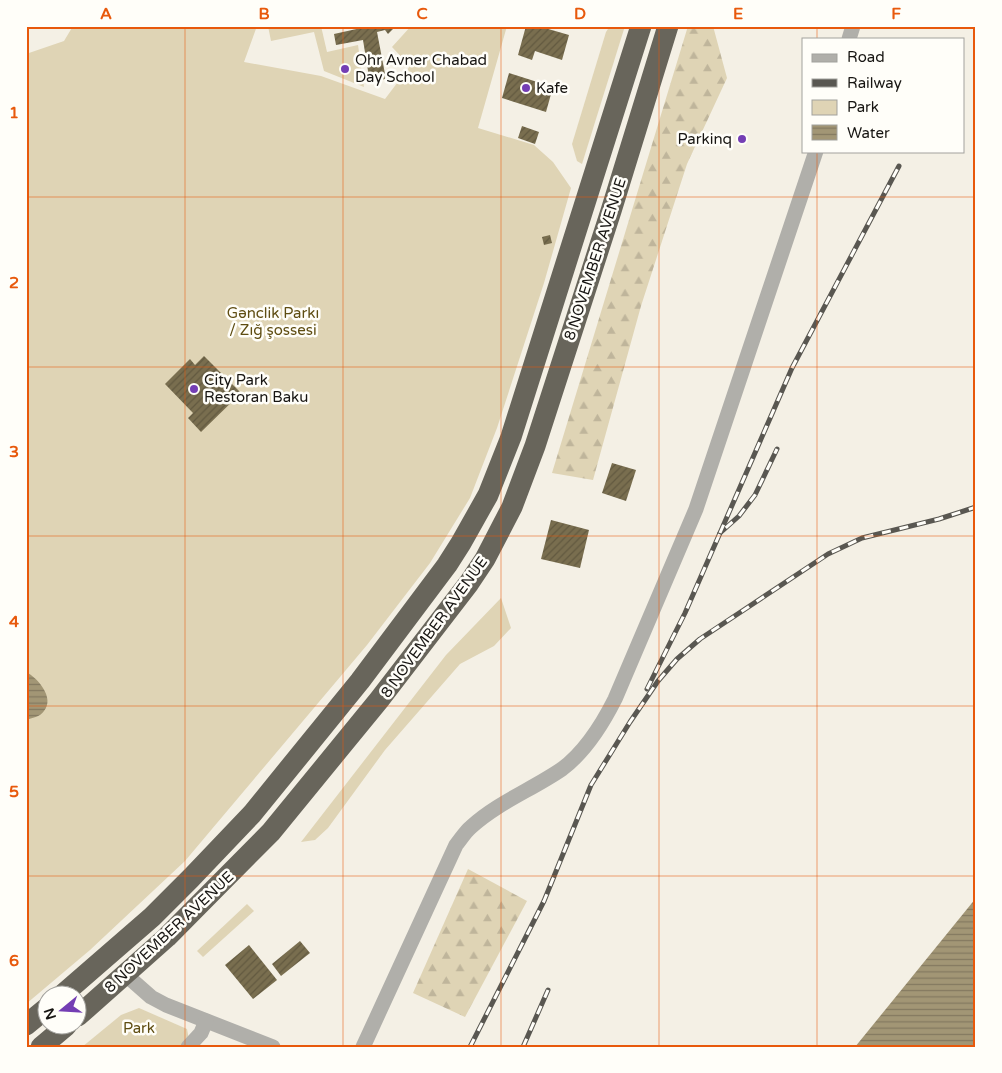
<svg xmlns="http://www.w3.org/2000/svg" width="1002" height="1073" viewBox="0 0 1002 1073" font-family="'Varela Round',sans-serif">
	<defs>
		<pattern id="forest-firs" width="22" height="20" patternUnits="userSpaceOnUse" patternTransform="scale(1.25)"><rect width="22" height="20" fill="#dfd4b5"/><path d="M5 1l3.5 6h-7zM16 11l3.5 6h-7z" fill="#bfb59b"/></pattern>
		<pattern id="water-rules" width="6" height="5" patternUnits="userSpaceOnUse" patternTransform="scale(1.25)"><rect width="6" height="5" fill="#a29675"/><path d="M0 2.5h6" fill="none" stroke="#83795f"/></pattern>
		<pattern id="building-hatch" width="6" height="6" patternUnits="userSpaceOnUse" patternTransform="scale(1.25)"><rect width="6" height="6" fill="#796e4f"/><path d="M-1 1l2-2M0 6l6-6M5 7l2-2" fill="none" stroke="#625940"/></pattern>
	</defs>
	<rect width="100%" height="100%" fill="#f4f0e5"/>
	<!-- green -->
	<g fill="#dfd4b5">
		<path d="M 73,26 L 257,26 L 244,62 L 321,76 L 385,99 L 410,66 L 392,47 L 411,26 L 507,26 L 478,128 L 534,145 L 553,162 L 571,188 L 544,283 L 497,428 L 470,498 L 430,563 L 367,645 L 185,861 L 90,950 L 26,1004 L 26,54 L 64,41 Z"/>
		<path d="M 268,26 L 321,26 L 327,52 L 358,45 L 364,87 L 324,71 L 314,32 L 271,41 Z"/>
		<path d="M 610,26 L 625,26 L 582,164 L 577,161 L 572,144 L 606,32 Z"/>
		<path d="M 501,598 L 511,628 L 494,646 L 460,664 L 385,750 L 328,828 L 315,840 L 301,842 L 446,655 Z"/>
		<path d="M 247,904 L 254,911 L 203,957 L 197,951 Z"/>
		<path d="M 139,1008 L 187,1029 L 189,1040 L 180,1047 L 82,1047 L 121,1015 Z"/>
	</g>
	<!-- forest -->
	<g fill="url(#forest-firs)">
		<path d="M 688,26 L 713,26 L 727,78 L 687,164 L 641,306 L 593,480 L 552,473 Z"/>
		<path d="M 468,869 L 527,901 L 465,1017 L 413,993 Z"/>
	</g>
	<!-- water -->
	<g fill="url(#water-rules)">
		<path d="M 26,672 C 38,678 55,698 44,711 C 40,717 32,718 26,720 Z"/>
		<path d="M 976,898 L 976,1047 L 855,1047 Z"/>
	</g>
	<!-- building -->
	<g fill="url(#building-hatch)">
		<path d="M 361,26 L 396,26 L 388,34 L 385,30 L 377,32 L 385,74 L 384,74 L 385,79 L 372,82 L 371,77 L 369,77 L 363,40 L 336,45 L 334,34 L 361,28 Z"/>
		<path d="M 526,26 L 538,26 L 569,35 L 562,60 L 535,51 L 532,60 L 518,55 Z"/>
		<path d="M 509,73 L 553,87 L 546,112 L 502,98 Z"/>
		<path d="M 522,126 L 539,132 L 535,144 L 518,138 Z"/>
		<path d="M 550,235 L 552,243 L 544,245 L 542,237 Z"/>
		<path d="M 204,356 L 241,393 L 201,432 L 188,418 L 193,413 L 165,384 L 190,359 L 195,365 Z"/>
		<path d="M 612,463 L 636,470 L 626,501 L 602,493 Z"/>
		<path d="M 551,520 L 589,530 L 580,568 L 541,559 Z"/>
		<path d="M 300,941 L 310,953 L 281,976 L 272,964 Z"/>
		<path d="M 249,945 L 277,980 L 253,999 L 225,965 Z"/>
	</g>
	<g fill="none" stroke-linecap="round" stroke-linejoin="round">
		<!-- minor -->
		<g stroke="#b0afaa" stroke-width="15">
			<path d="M 849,39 L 853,26"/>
			<path d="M 126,975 L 151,997 L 166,1005 L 273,1047"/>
			<path d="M 188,1047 L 201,1033 L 206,1021"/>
			<path d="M 363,1047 L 456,845 C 461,839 465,832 471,827 C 497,803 533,789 562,769 C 586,751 602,725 615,699 L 696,509 L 816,151"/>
		</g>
		<!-- highway -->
		<g stroke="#68655b" stroke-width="21">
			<path d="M 61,996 L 152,917 L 191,878 L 252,814 L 360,681 L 447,565 L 461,543 L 488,495 L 511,437 L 641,26"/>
			<path d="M 78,1016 L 167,937 L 271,832 L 379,700 L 469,583 L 485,559 L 512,507 L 535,446 L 611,211 L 668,26"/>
			<path d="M 26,1025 L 48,1007"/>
			<path d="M 41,1047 L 66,1026"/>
		</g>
		<!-- rail casing -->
		<g stroke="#595751" stroke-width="5">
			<g id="rail">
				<path d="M 720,533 L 792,368 L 899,166"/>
				<path d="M 647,689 L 685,613 L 720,533 L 739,516 L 755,495 L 777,449"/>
				<path d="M 470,1047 L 544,901 L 591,785 L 630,722 L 658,681 L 677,659 L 700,639 L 828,554 L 862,538 L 939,519 L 976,507"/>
				<path d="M 523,1047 L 548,990"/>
			</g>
		</g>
		<!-- rail -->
		<use href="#rail" stroke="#fffef9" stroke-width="3" stroke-dasharray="9" stroke-linecap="butt"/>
	</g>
	<!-- grid -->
	<path fill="none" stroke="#e8590c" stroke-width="1" stroke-opacity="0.55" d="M 185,26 L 185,1047M 343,26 L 343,1047M 501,26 L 501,1047M 659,26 L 659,1047M 817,26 L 817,39M 817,151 L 817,1047M 26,197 L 976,197M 26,367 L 976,367M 26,536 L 976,536M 26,706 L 976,706M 26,876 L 976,876"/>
	<!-- markers -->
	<g fill="#743eb4" stroke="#fffef9" stroke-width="2">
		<circle cx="345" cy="69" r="5"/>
		<circle cx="526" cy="88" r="5"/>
		<circle cx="742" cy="139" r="5"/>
		<circle cx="194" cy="389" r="5"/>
	</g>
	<g text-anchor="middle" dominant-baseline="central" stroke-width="5" stroke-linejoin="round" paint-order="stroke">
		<!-- poi labels -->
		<g font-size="15" fill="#171512" stroke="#fffef9" text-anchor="start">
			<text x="355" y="60">Ohr Avner Chabad<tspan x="355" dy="17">Day School</tspan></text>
			<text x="536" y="88">Kafe</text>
			<text x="732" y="139" text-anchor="end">Parkinq</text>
			<text x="204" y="380">City Park<tspan x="204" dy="17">Restoran Baku</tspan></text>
		</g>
		<!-- street labels -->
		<g font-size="15" fill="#171512" stroke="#fffef9">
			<text transform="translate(595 259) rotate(-72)">8 NOVEMBER AVENUE</text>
			<text transform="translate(434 627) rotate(-54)">8 NOVEMBER AVENUE</text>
			<text transform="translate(169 932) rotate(-43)">8 NOVEMBER AVENUE</text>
		</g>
		<!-- park labels -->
		<g font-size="15" fill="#5f4d12" stroke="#fffef9">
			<text x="273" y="313">Gənclik Parkı<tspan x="273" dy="17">/ Zığ şossesi</tspan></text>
			<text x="139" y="1028">Park</text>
		</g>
	</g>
	<!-- border -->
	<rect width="1002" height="1073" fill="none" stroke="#fffef9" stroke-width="55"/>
	<!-- legend -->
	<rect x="802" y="38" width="162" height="115" fill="#fffef9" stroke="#a2a19d"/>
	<rect x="812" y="54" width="25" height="8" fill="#b0afaa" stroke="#a2a19d"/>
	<text x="847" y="62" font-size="15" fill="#171512">Road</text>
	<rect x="812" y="79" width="25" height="8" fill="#595751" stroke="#a2a19d"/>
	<text x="847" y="88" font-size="15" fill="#171512">Railway</text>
	<rect x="812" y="100" width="25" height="15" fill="#dfd4b5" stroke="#a2a19d"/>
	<text x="847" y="112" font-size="15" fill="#171512">Park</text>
	<rect x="812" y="125" width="25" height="15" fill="url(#water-rules)" stroke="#a2a19d"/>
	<text x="847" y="138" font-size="15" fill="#171512">Water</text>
	<!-- north arrow -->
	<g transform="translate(62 1010) rotate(252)"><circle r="24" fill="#fffef9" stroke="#a2a19d"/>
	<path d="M0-4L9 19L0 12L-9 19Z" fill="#743eb4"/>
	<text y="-8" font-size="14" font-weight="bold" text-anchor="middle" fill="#171512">N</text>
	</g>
	<rect x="28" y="28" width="946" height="1018" fill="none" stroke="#e8590c" stroke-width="2"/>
	<g font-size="16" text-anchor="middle" font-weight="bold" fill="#e8590c">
		<text x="106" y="19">A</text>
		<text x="264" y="19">B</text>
		<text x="422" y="19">C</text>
		<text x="580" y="19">D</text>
		<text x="738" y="19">E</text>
		<text x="896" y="19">F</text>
		<text x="14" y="118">1</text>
		<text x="14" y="288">2</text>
		<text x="14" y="457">3</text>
		<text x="14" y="627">4</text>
		<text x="14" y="797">5</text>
		<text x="14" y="966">6</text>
	</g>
</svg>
